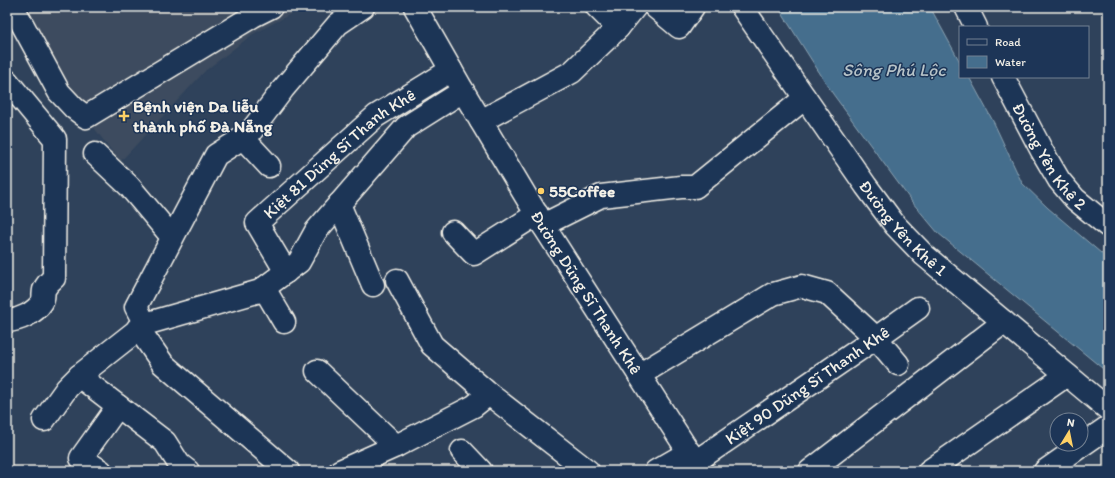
<svg xmlns="http://www.w3.org/2000/svg" width="1115" height="478" viewBox="0 0 1115 478" font-family="Itim,sans-serif">
	<rect width="100%" height="100%" fill="#2f425b"/>
	<filter id="ink" filterUnits="userSpaceOnUse"><feTurbulence type="fractalNoise" baseFrequency=".025" numOctaves="2"/><feDisplacementMap in="SourceGraphic" scale="8" xChannelSelector="R" yChannelSelector="G"/><feConvolveMatrix kernelMatrix="1 2 1 2 8 2 1 2 1" color-interpolation-filters="sRGB"/></filter>
	<g filter="url(#ink)">
		<!-- built -->
		<path fill="#3c4b5e" d="M 7,7 L 304,7 L 253,34 L 205,71 L 120,162 L 7,13 Z"/>
		<!-- water -->
		<path fill="#456e8d" stroke="#8ba2b1" d="M 778,7 L 930,7 L 960,62 L 960,77 L 969,77 L 994,123 L 1022,183 L 1048,208 L 1108,259 L 1108,373 L 938,233 L 912,202 L 833,94 Z"/>
		<g fill="none" stroke-linecap="round" stroke-linejoin="round">
			<!-- minor casing -->
			<g stroke="#f4f1e8" stroke-width="25">
				<g id="minor">
					<path d="M 13,7 L 59,92 L 74,108 L 86,117 L 253,16 L 271,7"/>
					<path id="s1" d="M 415,7 L 463,91 L 543,225 L 701,471"/>
					<path d="M 597,7 L 618,28"/>
					<path d="M 655,7 L 679,27 L 693,7"/>
					<path id="s2" d="M 742,7 L 866,186 L 895,225 L 924,255 L 1108,409"/>
					<path d="M 966,7 L 976,27"/>
					<path id="s3" d="M 1003,77 L 1042,151 L 1059,180 L 1075,199 L 1108,226"/>
					<path d="M 7,81 L 55,139 L 54,278 C 50,281 46,285 44,290 C 43,294 44,299 42,302 C 35,313 20,320 7,321"/>
					<path d="M 481,121 L 572,72 L 618,28 L 635,7"/>
					<path d="M 243,138 L 269,166"/>
					<path d="M 95,154 L 129,186 L 172,237"/>
					<path d="M 339,204 L 373,285"/>
					<path d="M 543,225 L 601,196 L 681,187 L 695,187 L 805,98"/>
					<path d="M 453,232 L 474,254 L 537,214"/>
					<path id="s4" d="M 286,272 L 257,223 L 376,116 L 451,70"/>
					<path d="M 397,280 L 432,345 L 489,394 L 588,471"/>
					<path d="M 264,288 L 284,322"/>
					<path d="M 145,324 L 136,307 L 216,155 L 249,134 L 283,89 L 338,24 L 363,7"/>
					<path d="M 138,328 L 163,364 L 288,471"/>
					<path d="M 317,371 L 396,446"/>
					<path d="M 639,375 L 773,294 L 802,286 L 827,293 L 876,338 L 898,364"/>
					<path d="M 79,376 L 165,442 L 179,464 L 188,471"/>
					<path d="M 44,420 L 67,388 L 79,376 L 145,324 L 260,291 L 299,262 L 316,231 L 406,127 L 463,91"/>
					<path d="M 462,451 L 481,471"/>
					<path id="s5" d="M 695,462 L 876,338 L 918,308"/>
					<path d="M 101,471 L 81,458 L 118,406"/>
					<path d="M 340,471 L 396,446 L 474,406 L 489,394"/>
					<path d="M 656,471 L 689,452"/>
					<path d="M 810,471 L 1004,322"/>
					<path d="M 929,471 L 1067,375"/>
					<path d="M 1045,471 L 1108,427"/>
				</g>
			</g>
			<!-- minor -->
			<use href="#minor" stroke="#1d3557" stroke-width="22"/>
		</g>
	</g>
	<!-- markers -->
	<g fill="#ffd166" stroke="#1d3557" stroke-width="1.5">
		<path d="M122 110h4v4h4v4h-4v4h-4v-4h-4v-4h4z"/>
		<circle cx="541" cy="191" r="4"/>
	</g>
	<g text-anchor="middle" dominant-baseline="central" stroke-width="3" stroke-linejoin="round" paint-order="stroke">
		<!-- poi labels -->
		<g font-size="17" font-weight="bold" fill="#f4f1e8" stroke="#1d3557" text-anchor="start">
			<text x="133" y="106">Bệnh viện Da liễu<tspan x="133" dy="20">thành phố Đà Nẵng</tspan></text>
			<text x="549" y="191">55Coffee</text>
		</g>
		<!-- street labels -->
		<g font-size="17" fill="#f4f1e8" stroke="#1d3557">
			<text stroke="none"><textPath href="#s3" startOffset="92">Đường Yên Khê 2</textPath></text>
			<text stroke="none"><textPath href="#s4" startOffset="165">Kiệt 81 Dũng Sĩ Thanh Khê</textPath></text>
			<text stroke="none"><textPath href="#s2" startOffset="274">Đường Yên Khê 1</textPath></text>
			<text stroke="none"><textPath href="#s1" startOffset="333">Đường Dũng Sĩ Thanh Khê</textPath></text>
			<text stroke="none"><textPath href="#s5" startOffset="136">Kiệt 90 Dũng Sĩ Thanh Khê</textPath></text>
		</g>
		<!-- water labels -->
		<g font-size="18" font-style="italic" fill="#b7c3c8" stroke="#1d3557">
			<text x="894" y="70">Sông Phú Lộc</text>
		</g>
	</g>
	<!-- margin -->
	<rect width="1115" height="478" fill="none" stroke="#1d3557" stroke-width="24"/>
	<rect x="12" y="12" width="1091" height="454" fill="none" stroke="#f4f1e8" stroke-width="1.5" filter="url(#ink)"/>
	<!-- legend -->
	<rect x="959" y="26" width="130" height="52" fill="#1d3557" stroke="#738091"/>
	<rect x="967" y="39" width="20" height="6" fill="#1d3557" stroke="#738091"/>
	<text x="995" y="46" font-size="12" fill="#f4f1e8">Road</text>
	<rect x="967" y="56" width="20" height="12" fill="#456e8d" stroke="#738091"/>
	<text x="995" y="66" font-size="12" fill="#f4f1e8">Water</text>
	<!-- north arrow -->
	<g transform="translate(1069 432) rotate(10)"><circle r="19" fill="#1d3557" stroke="#738091"/>
	<path d="M0-3L7 15L0 10L-7 15Z" fill="#ffd166"/>
	<text y="-6" font-size="11" font-weight="bold" text-anchor="middle" fill="#f4f1e8">N</text>
	</g>
</svg>
